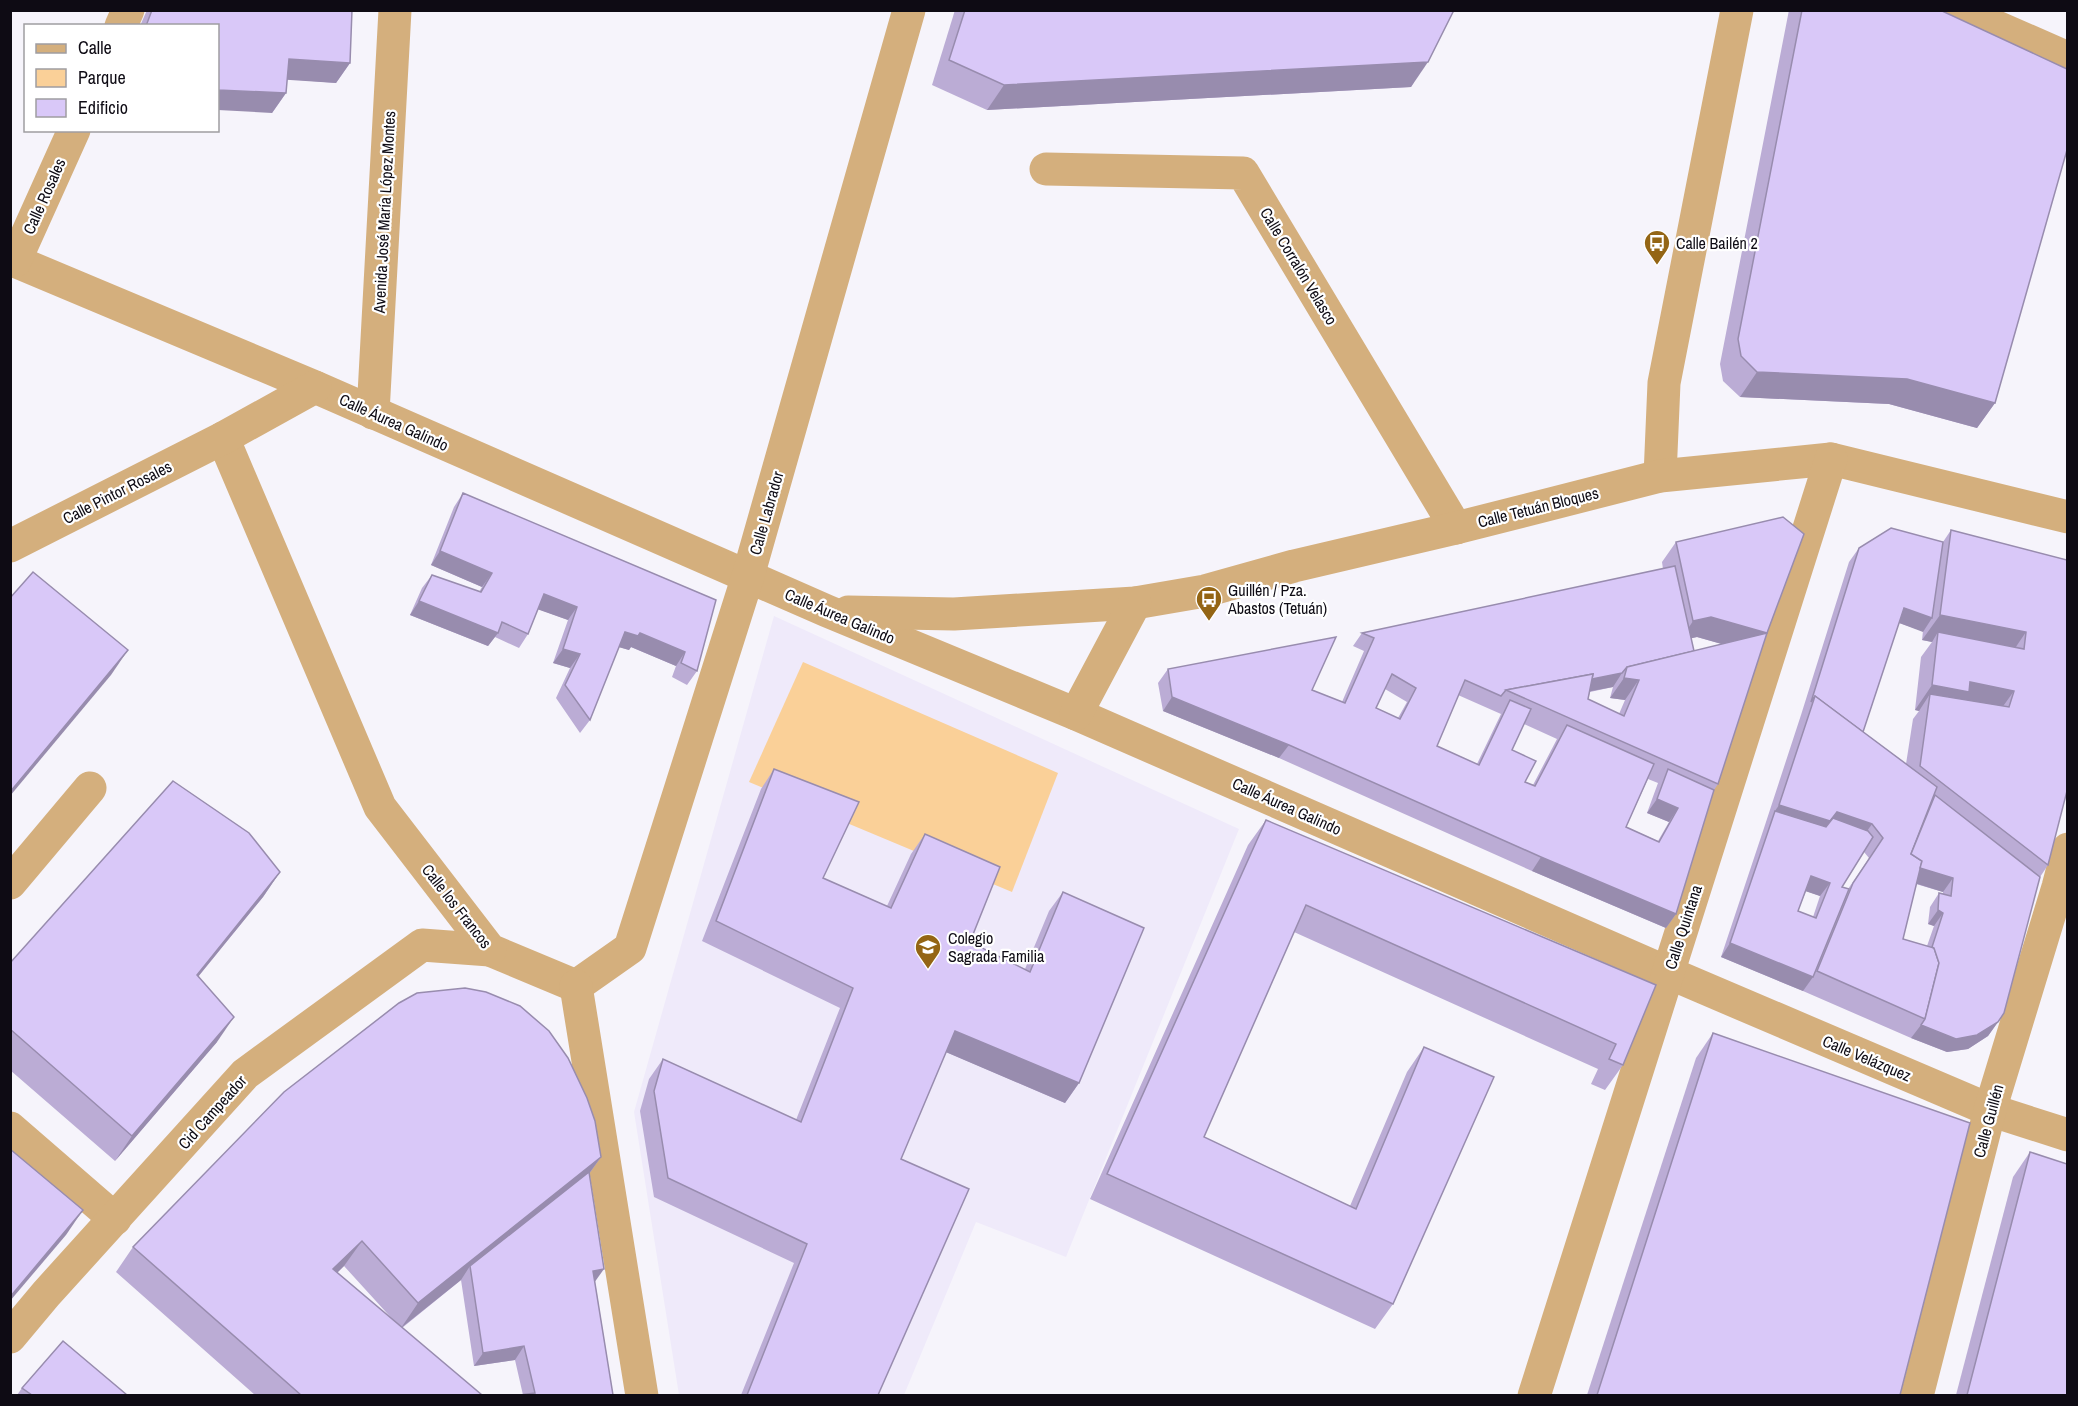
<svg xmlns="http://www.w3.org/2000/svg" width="2078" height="1406" viewBox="0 0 2078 1406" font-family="'Archivo Narrow',sans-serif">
	<rect width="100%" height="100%" fill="#f6f4fb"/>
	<!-- built -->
	<path fill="#efeafa" d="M 774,616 L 1239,829 L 1066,1257 L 976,1222 L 904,1395 L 679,1395 L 634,1112 Z"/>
	<!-- green -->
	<path fill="#fad098" d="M 803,662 L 1058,773 L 1012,892 L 749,782 Z"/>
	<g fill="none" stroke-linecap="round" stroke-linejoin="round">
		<!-- minor -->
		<g stroke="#d4af7d" stroke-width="33">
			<path d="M 1958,10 L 2068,58"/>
			<path d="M 121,26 L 128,10"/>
			<path d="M 1046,169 L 1243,173 L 1456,528"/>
			<path d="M 10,259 L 315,387 L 827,611 L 1076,714 L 1669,973 L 1990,1110 L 2068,1135"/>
			<path d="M 15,261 L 74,130"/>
			<path d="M 373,413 L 395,10"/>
			<path d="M 223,438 L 380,807 L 490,950 L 576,986"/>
			<path d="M 1660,476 L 1664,383 L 1737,10"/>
			<path d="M 10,546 L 223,438 L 315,387"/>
			<path d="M 848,612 L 954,614 L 1135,603 L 1205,591 L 1294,566 L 1456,528 L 1660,476 L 1831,459 L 2068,517"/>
			<path d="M 1076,714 L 1135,603"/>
			<path d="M 10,883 L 90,788"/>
			<path d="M 576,986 L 630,948 L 748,576 L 909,10"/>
			<path d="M 576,986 L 642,1396"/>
			<path d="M 10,1128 L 115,1219"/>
			<path d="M 10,1337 L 46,1294 L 245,1074 L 422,945 L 490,950"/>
			<path d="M 1534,1396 L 1831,459"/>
			<path d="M 1917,1396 L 1990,1110 L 2058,887 L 2068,849"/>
		</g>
	</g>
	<!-- wall -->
	<g fill="#bbacd5" fill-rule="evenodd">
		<path d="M 147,10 L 352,10 L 350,63 L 336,83 L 287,79 L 286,93 L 272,113 L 218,26 L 140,26 Z"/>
		<path d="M 955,10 L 1454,10 L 1411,87 L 987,110 L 932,85 Z"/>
		<path d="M 1789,10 L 1940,10 L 1995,403 L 1977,428 L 1889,404 L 1740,397 L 1723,381 L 1720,364 Z"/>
		<path d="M 463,493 L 716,600 L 697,671 L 687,685 L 672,677 L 676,666 L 631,647 L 629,650 L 619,647 L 590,720 L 580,733 L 556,698 L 570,668 L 553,663 L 568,620 L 538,609 L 528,634 L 519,648 L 495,637 L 488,646 L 410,615 L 422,588 L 432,575 L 479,592 L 482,587 L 431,565 L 454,507 Z"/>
		<path d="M 1951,530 L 2067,560 L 2048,865 L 2040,877 L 1998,1022 L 1988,1036 L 1968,1049 L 1947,1052 L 1911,1038 L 1803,991 L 1721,957 L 1765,825 L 1801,715 L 1849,562 L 1859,548 L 1943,542 ZM 1899,623 L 1923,631 L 1922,640 L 1932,642 L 1921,657 L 1915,710 L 1919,711 L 1913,719 L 1906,764 L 1863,732 ZM 1864,852 L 1869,858 L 1848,889 L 1842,887 ZM 1916,884 L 1943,892 L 1943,894 L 1939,893 L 1930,907 L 1928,924 L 1934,926 L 1927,946 L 1903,939 ZM 1806,891 L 1820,896 L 1813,917 L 1798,911 Z"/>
		<path d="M 1676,542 L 1767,633 L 1718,784 L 1714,790 L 1676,914 L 1666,928 L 1532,871 L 1279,758 L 1163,711 L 1158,683 L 1168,669 L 1312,690 L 1342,702 L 1364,651 L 1353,646 L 1362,633 L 1663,569 L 1662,562 ZM 1697,637 L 1722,644 L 1694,651 L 1691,638 ZM 1613,687 L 1610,698 L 1625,700 L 1619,714 L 1588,699 L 1590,692 ZM 1385,689 L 1407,702 L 1398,718 L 1376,708 ZM 1458,695 L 1501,714 L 1477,764 L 1437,746 ZM 1524,724 L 1557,739 L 1533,785 L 1525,782 L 1512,750 ZM 1648,779 L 1658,783 L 1647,813 L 1669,822 L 1658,841 L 1626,827 Z"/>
		<path d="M 774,769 L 823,878 L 887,906 L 911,854 L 925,834 L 970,942 L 1025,969 L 1049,911 L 1063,892 L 1079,1083 L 1065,1103 L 946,1052 L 901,1159 L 878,1395 L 741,1395 L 794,1263 L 654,1197 L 640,1111 L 649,1079 L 663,1059 L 796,1120 L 840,1008 L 702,941 L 761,789 Z"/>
		<path d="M 1266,820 L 1656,985 L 1623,1065 L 1605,1090 L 1591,1084 L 1598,1069 L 1294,932 L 1204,1137 L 1350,1206 L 1407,1072 L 1424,1047 L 1393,1304 L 1375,1329 L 1090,1199 L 1248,845 Z"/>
		<path d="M 280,872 L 263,897 L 198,977 L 217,1042 L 115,1161 L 10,1070 L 10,963 Z"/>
		<path d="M 1713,1033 L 1900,1395 L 1587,1395 L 1696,1058 Z"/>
		<path d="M 2030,1152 L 2067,1395 L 1956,1395 L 2013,1177 Z"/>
		<path d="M 601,1157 L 589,1174 L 595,1282 L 613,1395 L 523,1395 L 515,1360 L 474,1366 L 461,1280 L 402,1328 L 482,1395 L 255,1395 L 116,1272 L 133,1247 ZM 344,1266 L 395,1322 L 337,1273 Z"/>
		<path d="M 22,1388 L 127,1395 L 17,1395 Z"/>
	</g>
	<!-- shaded-wall -->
	<g fill="#988cae">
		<path d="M 289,59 L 350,63 L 336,83 L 275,79 Z"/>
		<path d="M 1428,62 L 1411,87 L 987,110 L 1004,85 Z"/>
		<path d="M 218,90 L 286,93 L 272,113 L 218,110 Z"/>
		<path d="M 1757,372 L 1907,379 L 1995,403 L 1977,428 L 1889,404 L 1740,397 Z"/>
		<path d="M 440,551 L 492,573 L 482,587 L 431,565 Z"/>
		<path d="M 544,594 L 577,607 L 568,620 L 534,608 Z"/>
		<path d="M 419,601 L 498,633 L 488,646 L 410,615 Z"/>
		<path d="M 1904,608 L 1932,618 L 1923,632 L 1894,621 Z"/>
		<path d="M 1940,615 L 2026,632 L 2009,657 L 1938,632 L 1932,642 L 1922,640 Z"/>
		<path d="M 1711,617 L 1767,633 L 1753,653 L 1697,637 L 1680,641 L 1693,621 Z"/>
		<path d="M 625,632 L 640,633 L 685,652 L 676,666 L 631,647 L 629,650 L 615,646 Z"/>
		<path d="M 563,649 L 580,654 L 570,668 L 553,663 Z"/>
		<path d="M 128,650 L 111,675 L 10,796 L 10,792 Z"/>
		<path d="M 1696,656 L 1638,681 L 1625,700 L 1610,698 L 1624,678 Z"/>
		<path d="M 1622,673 L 1613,687 L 1533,702 L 1514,694 Z"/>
		<path d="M 1970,682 L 2014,691 L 1996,716 L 1930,694 L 1919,711 L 1915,710 L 1932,685 Z"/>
		<path d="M 1172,697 L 1289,745 L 1279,758 L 1163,711 Z"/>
		<path d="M 1657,799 L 1678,808 L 1669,822 L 1647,813 Z"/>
		<path d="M 1779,805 L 1837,812 L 1872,824 L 1858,844 L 1775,811 Z"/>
		<path d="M 1541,857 L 1676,914 L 1666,928 L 1532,871 Z"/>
		<path d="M 1917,867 L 1953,878 L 1943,892 L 1908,881 Z"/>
		<path d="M 280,872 L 263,897 L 179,1000 L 197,975 Z"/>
		<path d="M 1811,876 L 1830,883 L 1820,896 L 1802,890 Z"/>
		<path d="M 1938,910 L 1943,913 L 1934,926 L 1928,924 Z"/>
		<path d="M 1730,943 L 1813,977 L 1803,991 L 1721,957 Z"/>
		<path d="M 234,1017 L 217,1042 L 115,1161 L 132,1136 Z"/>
		<path d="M 1998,1022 L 1988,1036 L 1968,1049 L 1947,1052 L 1911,1038 L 1921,1025 Z"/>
		<path d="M 955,1031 L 1079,1083 L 1065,1103 L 941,1050 Z"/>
		<path d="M 601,1157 L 583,1182 L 470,1266 L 461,1280 L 401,1328 L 418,1303 Z"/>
		<path d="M 83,1210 L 66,1235 L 10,1301 L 10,1297 Z"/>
		<path d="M 362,1241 L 344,1266 L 315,1294 L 333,1269 Z"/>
		<path d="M 604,1269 L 594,1283 L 593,1271 Z"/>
		<path d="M 524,1346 L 515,1360 L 474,1366 L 483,1353 Z"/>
	</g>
	<!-- building -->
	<g fill="#d9c8f8" stroke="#988cae" stroke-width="1.5" fill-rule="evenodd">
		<path d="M 152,10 L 352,10 L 350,63 L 289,59 L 286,93 L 218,90 L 218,26 L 146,26 Z"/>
		<path d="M 965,10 L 1454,10 L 1428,62 L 1004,85 L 949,60 Z"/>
		<path d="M 1802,10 L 1940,10 L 2067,69 L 2067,150 L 1995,403 L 1907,379 L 1757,372 L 1741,356 L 1738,339 Z"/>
		<path d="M 463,493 L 716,600 L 697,671 L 681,663 L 685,652 L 640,633 L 638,636 L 625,632 L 590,720 L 565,685 L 580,654 L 563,649 L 577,607 L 544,594 L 528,634 L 502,622 L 498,633 L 419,601 L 432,575 L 481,592 L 492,573 L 440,551 Z"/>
		<path d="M 1783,517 L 1804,534 L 1767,633 L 1711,617 L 1693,621 L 1676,542 Z"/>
		<path d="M 1891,528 L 1943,542 L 1932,618 L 1904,608 L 1863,732 L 1815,696 L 1811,702 L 1859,548 Z"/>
		<path d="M 1951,530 L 2067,560 L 2067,791 L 2048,865 L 1920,766 L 1930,694 L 2009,707 L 2014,691 L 1970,682 L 1969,692 L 1932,685 L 1938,632 L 2024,649 L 2026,632 L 1940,615 Z"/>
		<path d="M 1675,566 L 1694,651 L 1627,667 L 1622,673 L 1592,679 L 1593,674 L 1506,690 L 1501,696 L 1465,680 L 1437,746 L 1479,765 L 1510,700 L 1531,709 L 1512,750 L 1536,761 L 1525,782 L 1535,786 L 1567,725 L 1654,764 L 1626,827 L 1659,842 L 1678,808 L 1657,799 L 1668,769 L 1714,790 L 1676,914 L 1541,857 L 1289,745 L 1172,697 L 1168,669 L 1336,637 L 1312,690 L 1345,703 L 1374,638 L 1362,633 ZM 1392,674 L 1416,688 L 1400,719 L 1376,708 Z"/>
		<path d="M 33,572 L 128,650 L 10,792 L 10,598 Z"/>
		<path d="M 1767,633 L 1718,784 L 1506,690 L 1593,674 L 1588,699 L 1624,716 L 1639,680 L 1624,678 L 1627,667 Z"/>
		<path d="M 1815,696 L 1937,787 L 1911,854 L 1922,861 L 1903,939 L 1934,948 L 1939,963 L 1925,1019 L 1817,971 L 1853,883 L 1883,838 L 1872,824 L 1837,812 L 1830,821 L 1779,805 Z"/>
		<path d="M 774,769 L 859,802 L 823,878 L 891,908 L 925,834 L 1000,867 L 970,942 L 1030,972 L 1063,892 L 1144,928 L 1079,1083 L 955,1031 L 901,1159 L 969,1189 L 878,1395 L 747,1395 L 807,1244 L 668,1178 L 654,1091 L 663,1059 L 801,1122 L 853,988 L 716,921 Z"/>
		<path d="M 173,781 L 249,833 L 280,872 L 197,975 L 234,1017 L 132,1136 L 10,1029 L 10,963 Z"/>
		<path d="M 1935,795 L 2040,877 L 2004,1013 L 1998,1022 L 1977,1035 L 1956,1039 L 1921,1025 L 1925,1019 L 1939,963 L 1934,948 L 1932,947 L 1943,913 L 1938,910 L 1939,893 L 1951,896 L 1953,878 L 1920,868 L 1922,861 L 1911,854 Z"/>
		<path d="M 1775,811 L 1826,827 L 1833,818 L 1868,831 L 1873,837 L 1842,887 L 1849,889 L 1813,977 L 1730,943 ZM 1811,876 L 1830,883 L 1816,918 L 1798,911 Z"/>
		<path d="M 1266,820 L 1656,985 L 1623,1065 L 1609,1059 L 1616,1044 L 1306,905 L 1204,1137 L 1356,1209 L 1424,1047 L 1494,1077 L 1393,1304 L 1107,1174 Z"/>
		<path d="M 465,988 L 486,992 L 520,1006 L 549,1031 L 568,1058 L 587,1098 L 595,1121 L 601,1157 L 418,1303 L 362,1241 L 333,1269 L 482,1395 L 301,1395 L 133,1247 L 284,1092 L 399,1003 L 417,993 Z"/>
		<path d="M 1713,1033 L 1970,1123 L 1900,1395 L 1597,1395 Z"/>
		<path d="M 10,1149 L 83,1210 L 10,1297 Z"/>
		<path d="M 2030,1152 L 2067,1164 L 2067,1395 L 1967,1395 Z"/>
		<path d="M 589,1172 L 604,1269 L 593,1271 L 613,1395 L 520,1395 L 535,1393 L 524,1346 L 483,1353 L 470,1266 Z"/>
		<path d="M 63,1341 L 127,1395 L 32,1395 L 22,1388 Z"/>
	</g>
	<!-- icons -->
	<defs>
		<g id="bus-pin" transform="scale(1.35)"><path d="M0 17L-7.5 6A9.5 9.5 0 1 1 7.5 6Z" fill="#946514" stroke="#fff"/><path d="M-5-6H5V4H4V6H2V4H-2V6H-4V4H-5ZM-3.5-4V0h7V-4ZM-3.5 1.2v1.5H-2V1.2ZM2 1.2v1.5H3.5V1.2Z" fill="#fff"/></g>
		<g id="school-pin" transform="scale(1.35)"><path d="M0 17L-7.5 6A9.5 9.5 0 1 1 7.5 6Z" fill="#946514" stroke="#fff"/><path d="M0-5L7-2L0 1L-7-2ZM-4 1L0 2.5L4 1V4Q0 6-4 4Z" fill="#fff"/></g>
	</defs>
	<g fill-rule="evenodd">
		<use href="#bus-pin" x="1657" y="243"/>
		<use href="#bus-pin" x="1209" y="599"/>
		<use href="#school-pin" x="928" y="947"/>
	</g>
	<g text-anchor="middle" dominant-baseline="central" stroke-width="4.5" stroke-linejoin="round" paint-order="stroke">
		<!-- street labels -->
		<g font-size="16" fill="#0e0b14" stroke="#fff">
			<text transform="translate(44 196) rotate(-66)">Calle Rosales</text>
			<text transform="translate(384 212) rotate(-87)">Avenida José María López Montes</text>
			<text transform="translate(1299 266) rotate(59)">Calle Corralón Velasco</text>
			<text transform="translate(394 422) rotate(24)">Calle Áurea Galindo</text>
			<text transform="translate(117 492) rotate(-27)">Calle Pintor Rosales</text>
			<text transform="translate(1538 507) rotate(-14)">Calle Tetuán Bloques</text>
			<text transform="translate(766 513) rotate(-74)">Calle Labrador</text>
			<text transform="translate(840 616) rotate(23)">Calle Áurea Galindo</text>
			<text transform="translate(1287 806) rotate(24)">Calle Áurea Galindo</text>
			<text transform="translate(457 906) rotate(52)">Calle los Francos</text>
			<text transform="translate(1683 927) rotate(-72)">Calle Quintana</text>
			<text transform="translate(1867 1058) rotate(23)">Calle Velázquez</text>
			<text transform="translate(212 1112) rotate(-48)">Cid Campeador</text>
			<text transform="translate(1988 1121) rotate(-75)">Calle Guillén</text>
		</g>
		<!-- poi labels -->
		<g font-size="16" fill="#0e0b14" stroke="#fff" text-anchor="start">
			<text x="1676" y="243">Calle Bailén 2</text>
			<text x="1228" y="590">Guillén / Pza.<tspan x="1228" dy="18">Abastos (Tetuán)</tspan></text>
			<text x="948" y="938">Colegio<tspan x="948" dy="18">Sagrada Familia</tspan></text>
		</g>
	</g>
	<!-- border -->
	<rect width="2078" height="1406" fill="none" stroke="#0e0b14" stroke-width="24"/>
	<!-- legend -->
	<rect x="24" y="24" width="195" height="108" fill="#ffffff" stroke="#9f9da1" stroke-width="1.5"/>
	<rect x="36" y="44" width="30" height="9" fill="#d4af7d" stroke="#9f9da1" stroke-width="1.5"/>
	<text x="78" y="54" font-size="18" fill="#0e0b14">Calle</text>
	<rect x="36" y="69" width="30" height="18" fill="#fad098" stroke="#9f9da1" stroke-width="1.5"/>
	<text x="78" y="84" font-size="18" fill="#0e0b14">Parque</text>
	<rect x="36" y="99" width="30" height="18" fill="#d9c8f8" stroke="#9f9da1" stroke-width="1.5"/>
	<text x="78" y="114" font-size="18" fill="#0e0b14">Edificio</text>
</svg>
